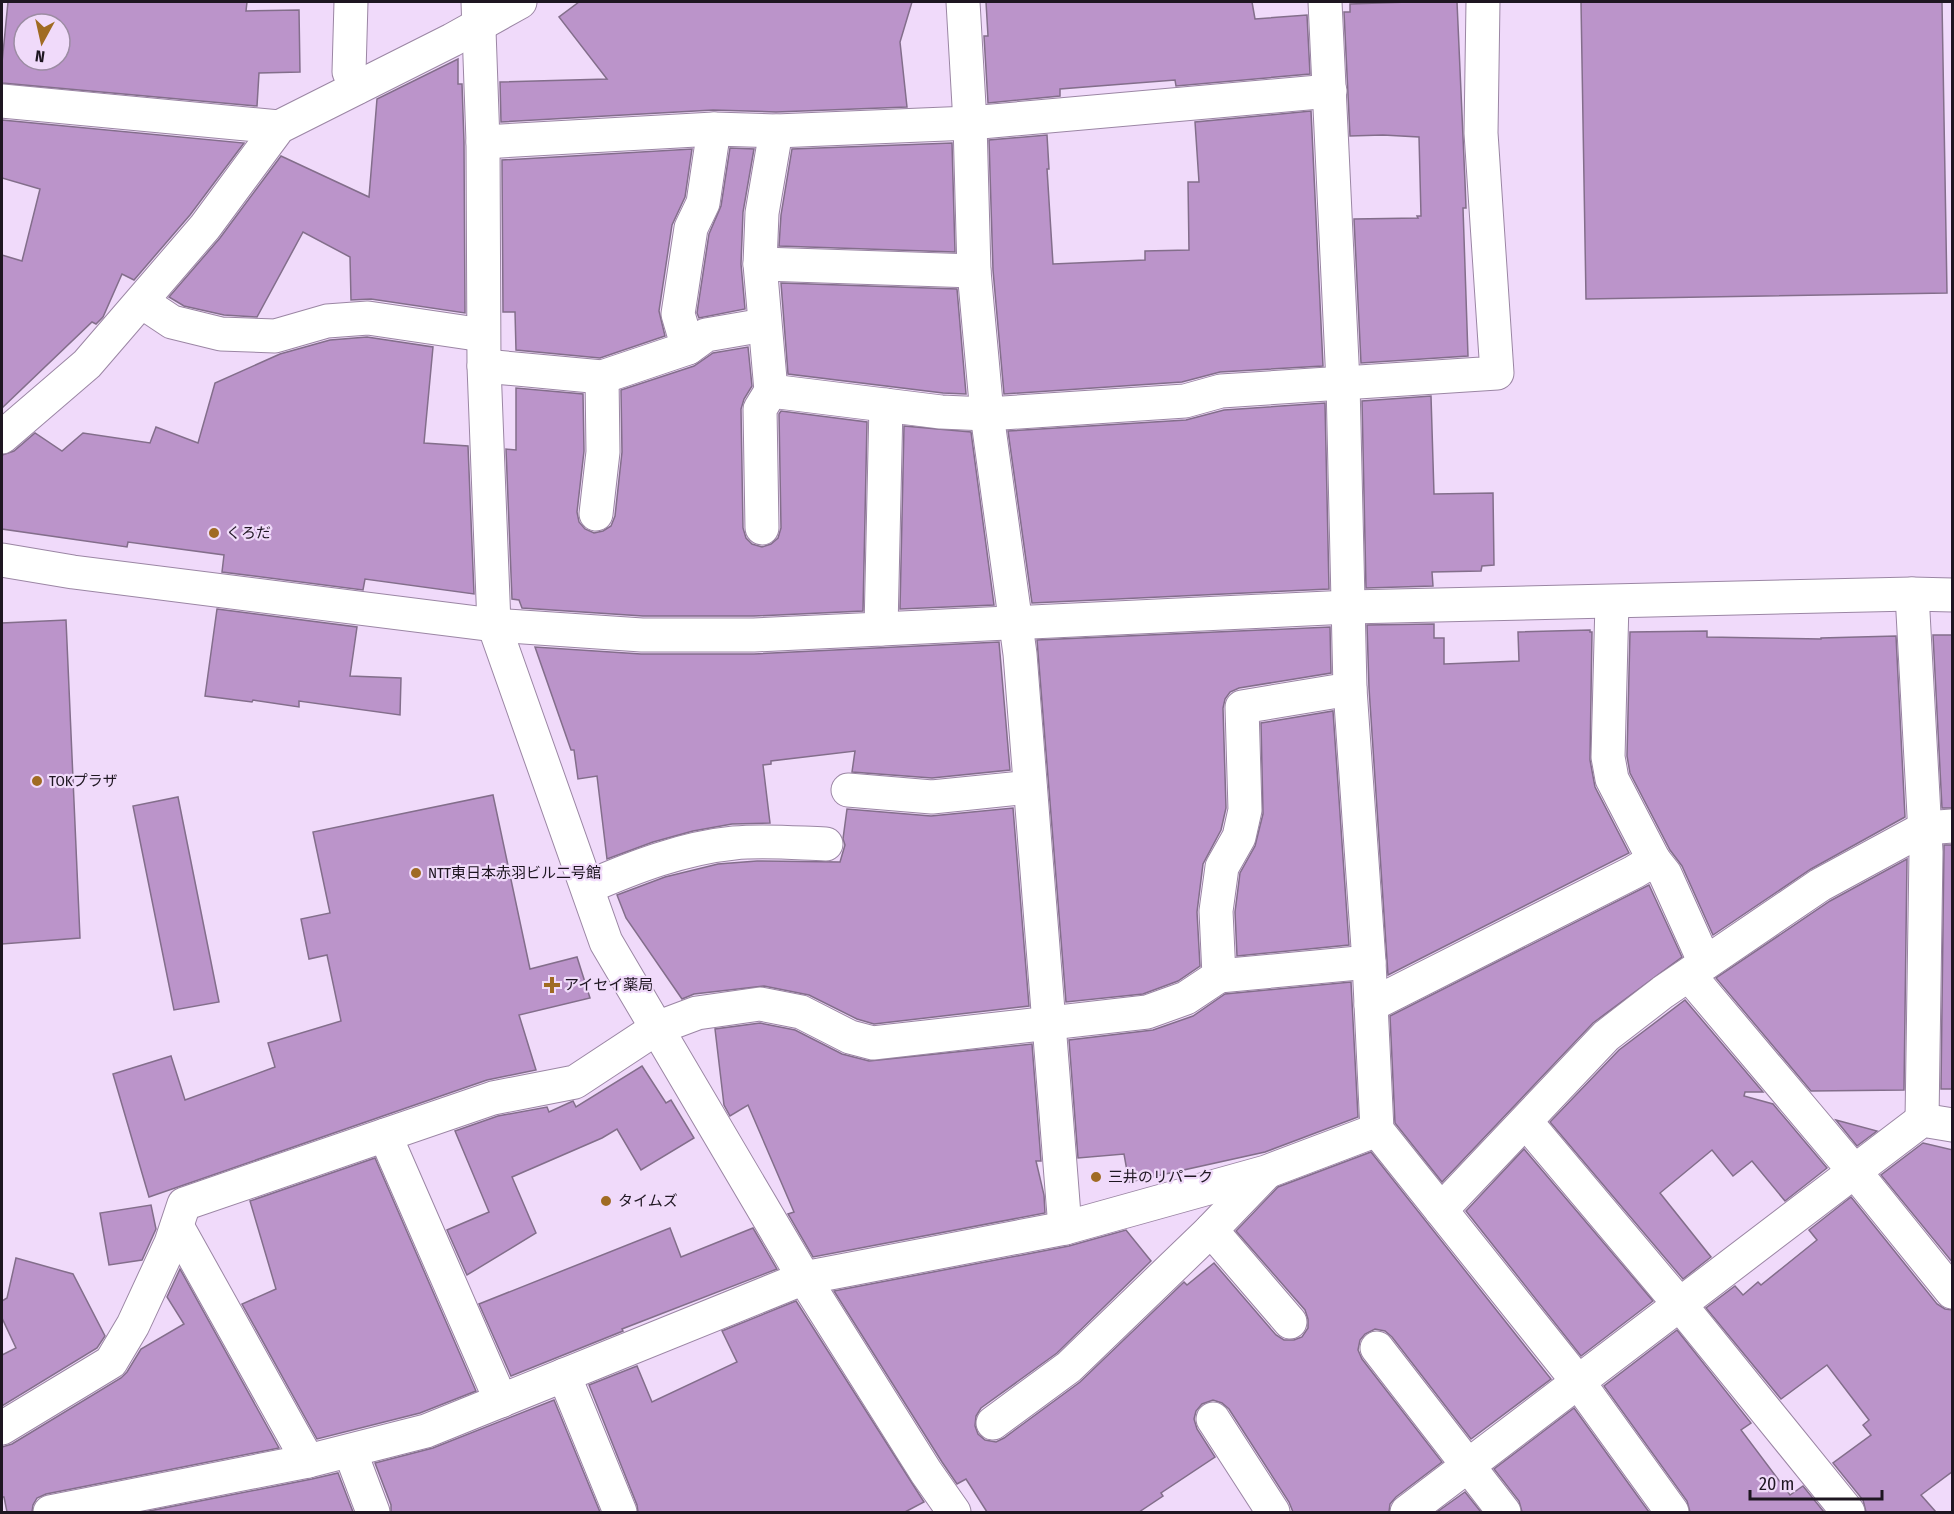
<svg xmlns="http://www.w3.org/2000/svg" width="1954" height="1514" viewBox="0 0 1954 1514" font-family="'Fira Sans Condensed','Noto Sans JP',sans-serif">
	<rect width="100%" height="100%" fill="#f0dafa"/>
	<!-- building -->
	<g fill="#bb94ca" stroke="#836e8b" stroke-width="1.5" fill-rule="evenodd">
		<path d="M 8,2 L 247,2 L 246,11 L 299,10 L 300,72 L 259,73 L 257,106 L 2,83 L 2,63 ZM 24,24 L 60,24 L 60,60 L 24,60 Z"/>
		<path d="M 579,2 L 912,2 L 900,42 L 907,107 L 776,112 L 713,110 L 501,122 L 500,82 L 607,79 L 559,17 Z"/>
		<path d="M 986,2 L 1252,2 L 1255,19 L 1307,15 L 1310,74 L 1176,86 L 1175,80 L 1060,89 L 1060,96 L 988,103 L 984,36 L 988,36 Z"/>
		<path d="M 1409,2 L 1457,2 L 1465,182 L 1466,208 L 1463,208 L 1468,356 L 1361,363 L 1354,219 L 1418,218 L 1417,216 L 1421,216 L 1419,137 L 1383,135 L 1350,136 L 1344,12 L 1350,12 L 1350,4 Z"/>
		<path d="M 1581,2 L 1942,2 L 1947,293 L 1586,299 Z"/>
		<path d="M 458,59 L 458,84 L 462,84 L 464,142 L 465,313 L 371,299 L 351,300 L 350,257 L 303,232 L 257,317 L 224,315 L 184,306 L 169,297 L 220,238 L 281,156 L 369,197 L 377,99 Z"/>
		<path d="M 1311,111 L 1323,366 L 1220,372 L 1182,382 L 1004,394 L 993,270 L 989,140 L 1047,135 L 1049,169 L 1047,169 L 1053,264 L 1145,260 L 1145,251 L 1189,250 L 1188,182 L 1199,182 L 1195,122 Z"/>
		<path d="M 2,120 L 244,143 L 190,215 L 134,280 L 122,274 L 103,317 L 96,324 L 92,322 L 2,408 L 2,255 L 22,261 L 40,189 L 2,178 Z"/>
		<path d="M 952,143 L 955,252 L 779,246 L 781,215 L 792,149 Z"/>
		<path d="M 730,148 L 754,149 L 743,212 L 741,264 L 745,309 L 699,318 L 697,313 L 709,234 L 721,206 Z"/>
		<path d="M 692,149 L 685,197 L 672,225 L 659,311 L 665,336 L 600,358 L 516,350 L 515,312 L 503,312 L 502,160 Z"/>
		<path d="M 781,283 L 957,289 L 966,394 L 943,393 L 788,374 Z"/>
		<path d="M 367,337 L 433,347 L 424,443 L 468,446 L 474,594 L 365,579 L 363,590 L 222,572 L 224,555 L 128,542 L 127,547 L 2,529 L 2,455 L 14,451 L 35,433 L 62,451 L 83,433 L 150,443 L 156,427 L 198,443 L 215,383 L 280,354 L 330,340 Z"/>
		<path d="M 748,347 L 752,386 L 744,399 L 741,409 L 743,528 L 746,538 L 752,544 L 762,547 L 771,544 L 778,538 L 781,528 L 779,414 L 781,411 L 867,422 L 863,611 L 754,616 L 643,616 L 522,608 L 519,600 L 512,599 L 506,449 L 516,450 L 516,388 L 583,394 L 584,451 L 577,512 L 579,522 L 585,529 L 594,533 L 603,531 L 611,526 L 615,516 L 622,452 L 621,390 L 694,366 L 713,353 Z"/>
		<path d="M 1431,396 L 1434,494 L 1493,493 L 1494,565 L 1482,566 L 1481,571 L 1432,572 L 1433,586 L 1366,588 L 1362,401 Z"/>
		<path d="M 1325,403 L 1329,589 L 1032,603 L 1008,431 L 1186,420 L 1224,410 Z"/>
		<path d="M 904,426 L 971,432 L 994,605 L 900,609 Z"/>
		<path d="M 217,609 L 357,627 L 350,676 L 401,678 L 400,715 L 299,701 L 299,707 L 253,700 L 252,702 L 205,696 Z"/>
		<path d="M 66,620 L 80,938 L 2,944 L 2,623 Z"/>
		<path d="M 1434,624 L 1434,638 L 1444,638 L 1444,664 L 1519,661 L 1518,632 L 1590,630 L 1590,632 L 1592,632 L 1590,760 L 1595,787 L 1629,853 L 1388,975 L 1369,688 L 1367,625 Z"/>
		<path d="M 1330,627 L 1331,673 L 1239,688 L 1230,692 L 1225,699 L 1223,708 L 1226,808 L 1221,830 L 1203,864 L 1197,912 L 1200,966 L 1178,981 L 1143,994 L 1066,1002 L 1037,640 Z"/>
		<path d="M 1707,631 L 1707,637 L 1821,639 L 1821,638 L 1896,636 L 1905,817 L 1811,869 L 1713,935 L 1682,866 L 1670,850 L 1630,773 L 1627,756 L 1630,632 Z"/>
		<path d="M 1933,635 L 1953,635 L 1953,808 L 1942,808 Z"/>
		<path d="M 999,642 L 1010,770 L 932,778 L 852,772 L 855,751 L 771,761 L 771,764 L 763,765 L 770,823 L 732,824 L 693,831 L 653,842 L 607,859 L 597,776 L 578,779 L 574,750 L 571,750 L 535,647 L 641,654 L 754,654 Z"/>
		<path d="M 1333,711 L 1349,945 L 1237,956 L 1235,912 L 1240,873 L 1255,846 L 1263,814 L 1261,723 Z"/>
		<path d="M 493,795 L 530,969 L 577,957 L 590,998 L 519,1015 L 536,1070 L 487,1080 L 149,1197 L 113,1074 L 171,1056 L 185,1100 L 275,1067 L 268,1043 L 341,1021 L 327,955 L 309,959 L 301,919 L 330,913 L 313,832 Z"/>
		<path d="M 178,797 L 219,1002 L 174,1010 L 133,806 Z"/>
		<path d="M 1013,808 L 1029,1006 L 874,1024 L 857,1019 L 809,995 L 764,986 L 694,994 L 682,999 L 626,918 L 617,895 L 665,877 L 718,864 L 757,861 L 840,862 L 845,845 L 843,839 L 847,809 L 931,816 Z"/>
		<path d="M 1944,845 L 1953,845 L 1953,1089 L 1941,1089 Z"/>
		<path d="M 1907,859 L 1904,1090 L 1811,1091 L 1716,978 L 1830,901 Z"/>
		<path d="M 1649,885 L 1682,957 L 1593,1023 L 1442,1182 L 1395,1123 L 1390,1016 Z"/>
		<path d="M 1351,982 L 1358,1117 L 1265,1152 L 1129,1182 L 1124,1154 L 1078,1158 L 1069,1040 L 1153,1030 L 1193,1016 L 1225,994 Z"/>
		<path d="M 1685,1000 L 1763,1092 L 1745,1092 L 1744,1096 L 1773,1104 L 1827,1168 L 1785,1201 L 1752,1161 L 1733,1176 L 1712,1150 L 1660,1193 L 1711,1257 L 1683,1279 L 1550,1122 L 1619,1050 Z"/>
		<path d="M 760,1023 L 795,1030 L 842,1054 L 869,1061 L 1032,1044 L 1041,1161 L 1036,1161 L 1044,1195 L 1045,1213 L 813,1257 L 788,1214 L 794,1212 L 748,1105 L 730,1116 L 724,1105 L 715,1029 Z"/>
		<path d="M 642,1066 L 666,1103 L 671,1100 L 694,1138 L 641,1170 L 617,1129 L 602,1138 L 512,1177 L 536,1233 L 467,1275 L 447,1230 L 489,1212 L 455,1131 L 498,1116 L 547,1107 L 549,1112 L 573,1101 L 576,1107 Z"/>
		<path d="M 1836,1120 L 1877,1131 L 1857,1146 Z"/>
		<path d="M 1923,1143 L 1953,1150 L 1953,1263 L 1881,1175 Z"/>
		<path d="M 1524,1149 L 1653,1301 L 1581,1356 L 1466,1211 Z"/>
		<path d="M 1371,1152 L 1551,1379 L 1471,1439 L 1392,1337 L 1385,1331 L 1375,1329 L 1365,1334 L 1360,1340 L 1358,1350 L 1362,1359 L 1442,1462 L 1396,1497 L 1390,1504 L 1389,1512 L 1293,1512 L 1289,1502 L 1229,1409 L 1222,1403 L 1213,1400 L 1202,1404 L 1196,1411 L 1194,1419 L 1197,1429 L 1215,1457 L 1161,1493 L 1163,1496 L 1139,1512 L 987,1512 L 966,1479 L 957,1484 L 942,1462 L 834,1291 L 1069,1246 L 1126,1230 L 1151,1261 L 1057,1353 L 981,1408 L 976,1416 L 975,1426 L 978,1434 L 985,1440 L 996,1442 L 1004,1438 L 1080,1382 L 1184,1282 L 1187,1285 L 1214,1263 L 1276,1335 L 1284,1340 L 1294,1340 L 1302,1337 L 1308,1328 L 1308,1319 L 1305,1310 L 1236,1231 L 1278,1187 Z"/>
		<path d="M 375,1158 L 476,1391 L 420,1413 L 317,1439 L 242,1304 L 276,1289 L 250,1201 Z"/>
		<path d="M 1851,1197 L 1937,1304 L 1945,1309 L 1953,1310 L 1953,1471 L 1921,1495 L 1936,1512 L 1866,1512 L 1863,1500 L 1833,1463 L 1871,1435 L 1863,1425 L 1869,1420 L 1827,1365 L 1781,1399 L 1706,1308 L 1735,1286 L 1743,1295 L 1758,1282 L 1761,1285 L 1817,1240 L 1809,1230 Z"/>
		<path d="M 151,1205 L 156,1229 L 142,1260 L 109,1265 L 100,1213 Z"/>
		<path d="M 670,1228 L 681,1257 L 753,1228 L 777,1269 L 622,1329 L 623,1331 L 511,1376 L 479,1304 Z"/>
		<path d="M 16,1258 L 73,1274 L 105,1336 L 97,1348 L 2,1406 L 2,1355 L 16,1348 L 2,1318 L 2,1301 L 7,1298 Z"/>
		<path d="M 180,1269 L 279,1448 L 46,1494 L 37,1498 L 33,1505 L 32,1512 L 7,1512 L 4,1497 L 2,1497 L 2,1447 L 12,1444 L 121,1378 L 127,1372 L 141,1349 L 184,1324 L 167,1297 Z"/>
		<path d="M 796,1301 L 924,1502 L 905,1512 L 638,1512 L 637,1505 L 589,1385 L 637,1366 L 652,1402 L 737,1362 L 722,1331 Z"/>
		<path d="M 1677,1330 L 1751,1423 L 1741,1430 L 1790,1495 L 1803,1486 L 1824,1512 L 1690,1512 L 1687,1501 L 1604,1386 Z"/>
		<path d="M 554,1400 L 600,1512 L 391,1512 L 391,1505 L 375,1463 L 433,1448 Z"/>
		<path d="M 1574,1408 L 1649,1512 L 1522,1512 L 1519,1501 L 1494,1469 Z"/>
		<path d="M 338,1473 L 353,1512 L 144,1512 L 312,1479 Z"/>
		<path d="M 1465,1492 L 1481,1512 L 1437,1512 Z"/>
	</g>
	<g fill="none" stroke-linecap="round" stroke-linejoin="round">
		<!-- minor casing -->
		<g stroke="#9b86a4" stroke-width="35">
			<g id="minor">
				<path d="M 351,2 L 349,72 L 356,88"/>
				<path d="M 478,2 L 483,142 L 484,366 L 494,625 L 606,942 L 804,1278 L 926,1472 L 954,1512"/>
				<path d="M 963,2 L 970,123 L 974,271 L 987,414 L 1020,654 L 1065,1228"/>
				<path d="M 1325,2 L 1343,383 L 1350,689 L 1369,962 L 1377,1130 L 1579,1383 L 1672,1512"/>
				<path d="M 2,101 L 279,127"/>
				<path d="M 483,142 L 714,129 L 776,131 L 970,123 L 1330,91"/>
				<path d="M 760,264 L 974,271"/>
				<path d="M 142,302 L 172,322 L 221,334 L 275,336 L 327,321 L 368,318 L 483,335"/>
				<path d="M 688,348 L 678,314 L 691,228 L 703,203 L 714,129"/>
				<path d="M 484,366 L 602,377 L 688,348 L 706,335 L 764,325"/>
				<path d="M 771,391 L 941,412 L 987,414 L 1185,401 L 1221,391 L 1497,373 L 1481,133 L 1483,2"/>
				<path d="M 2,437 L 87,364 L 205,227 L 279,127 L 452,40 L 520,2"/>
				<path d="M 596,514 L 603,452 L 602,377"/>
				<path d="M 762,528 L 760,409 L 771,391 L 760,264 L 762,213 L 776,131"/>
				<path d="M 2,560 L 73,572 L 494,625 L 642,635 L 754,635 L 1349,607 L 1912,594 L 1952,595"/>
				<path d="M 1912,594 L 1926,852 L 1922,1120"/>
				<path d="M 881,629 L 886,405"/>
				<path d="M 848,790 L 932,797 L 1030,787"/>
				<path d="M 1654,860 L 1665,874 L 1705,963"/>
				<path d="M 588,887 C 634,867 683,848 734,843 C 764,840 796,843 826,844"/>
				<path d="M 1689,975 L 1855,1172 L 1952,1292"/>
				<path d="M 1219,976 L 1369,962"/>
				<path d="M 1371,1005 L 1634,872 L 1654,860 L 1612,779 L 1608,757 L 1612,602"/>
				<path d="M 1526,1122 L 1681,1306 L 1848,1512"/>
				<path d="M 385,1135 L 501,1401"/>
				<path d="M 1441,1210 L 1606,1036 L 1663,992 L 1820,885 L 1925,828 L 1952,826"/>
				<path d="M 177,1226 L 308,1461"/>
				<path d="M 1211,1230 L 1290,1322"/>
				<path d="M 1377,1348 L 1504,1512"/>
				<path d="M 564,1375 L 620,1512"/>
				<path d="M 1213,1419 L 1273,1512"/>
				<path d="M 993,1423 L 1069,1367 L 1211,1230 L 1265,1174"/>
				<path d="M 2,1428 L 111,1362 L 133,1325 L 171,1243 L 184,1204 L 493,1098 L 575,1082 L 657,1028 L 697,1013 L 760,1004 L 801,1012 L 850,1037 L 873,1043 L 1147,1012 L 1186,998 L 1219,976 L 1216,911 L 1222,867 L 1239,837 L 1245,810 L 1242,707 L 1350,689"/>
				<path d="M 350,1451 L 373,1512"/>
				<path d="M 50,1512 L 308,1461 L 426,1431 L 804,1278 L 1065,1228 L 1266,1172 L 1377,1130"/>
				<path d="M 1407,1512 L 1922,1120 L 1952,1125"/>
			</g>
		</g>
		<!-- minor -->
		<use href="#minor" stroke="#fff" stroke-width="33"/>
	</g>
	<!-- markers -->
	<g fill="#a06b23" stroke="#f0dafa" stroke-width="2">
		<circle cx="214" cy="533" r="6"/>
		<circle cx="37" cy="781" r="6"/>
		<circle cx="416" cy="873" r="6"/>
		<path d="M549 976h6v6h6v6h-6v6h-6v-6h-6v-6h6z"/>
		<circle cx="1096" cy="1177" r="6"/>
		<circle cx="606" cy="1201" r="6"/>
	</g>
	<g text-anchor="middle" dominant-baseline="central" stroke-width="4.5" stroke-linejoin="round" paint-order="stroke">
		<!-- poi labels -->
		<g font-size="15" fill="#1e1621" stroke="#f0dafa" text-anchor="start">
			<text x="226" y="533">くろだ</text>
			<text x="49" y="781">TOKプラザ</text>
			<text x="428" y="873">NTT東日本赤羽ビル二号館</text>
			<text x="564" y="985">アイセイ薬局</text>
			<text x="1108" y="1177">三井のリパーク</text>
			<text x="618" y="1201">タイムズ</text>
		</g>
	</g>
	<!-- border -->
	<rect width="1954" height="1514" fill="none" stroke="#1e1621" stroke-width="6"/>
	<!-- north arrow -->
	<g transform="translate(42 42) rotate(188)"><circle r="28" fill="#f0dafa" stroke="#9c8ca3" stroke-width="1.5"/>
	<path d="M0-4.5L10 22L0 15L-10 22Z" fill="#a06b23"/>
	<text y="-9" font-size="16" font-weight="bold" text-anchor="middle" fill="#1e1621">N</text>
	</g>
	<!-- scale -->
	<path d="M1750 1490v9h132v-9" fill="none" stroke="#1e1621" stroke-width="3"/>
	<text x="1759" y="1490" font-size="18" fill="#1e1621" stroke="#f0dafa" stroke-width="4.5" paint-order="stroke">20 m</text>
</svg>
